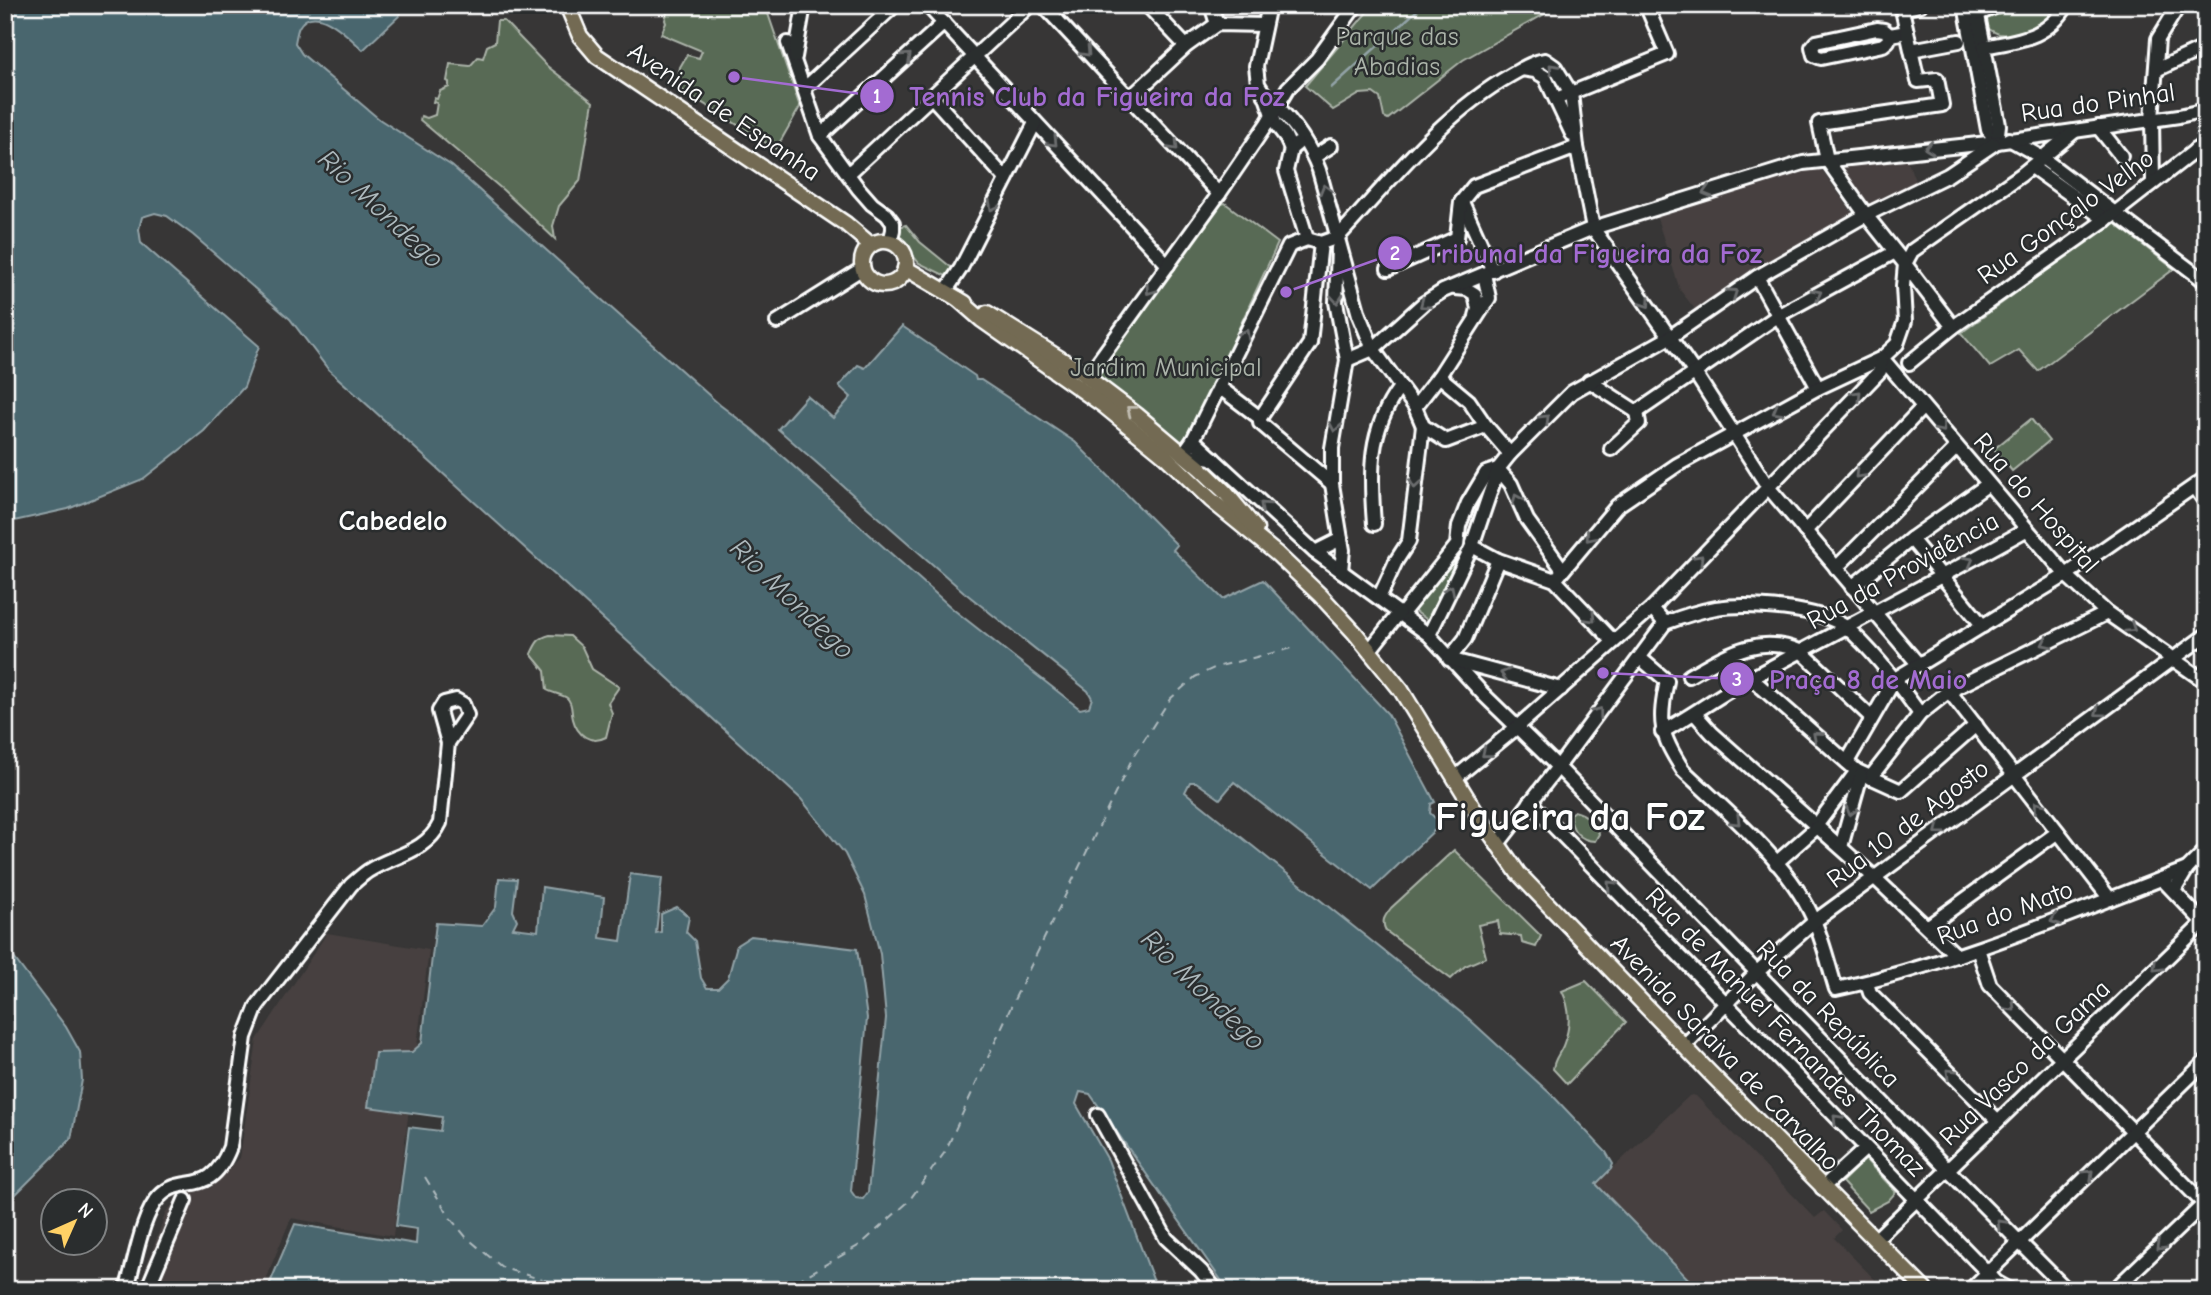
<svg xmlns="http://www.w3.org/2000/svg" width="2211" height="1295" viewBox="0 0 2211 1295" font-family="'Comic Neue',sans-serif">
	<rect width="100%" height="100%" fill="#373636"/>
	<filter id="ink" filterUnits="userSpaceOnUse"><feTurbulence type="fractalNoise" baseFrequency=".0143" numOctaves="2"/><feDisplacementMap in="SourceGraphic" scale="14" xChannelSelector="R" yChannelSelector="G"/><feConvolveMatrix kernelMatrix="1 2 1 2 8 2 1 2 1" color-interpolation-filters="sRGB"/></filter>
	<g filter="url(#ink)">
		<!-- built -->
		<g fill="#474140">
			<path d="M 1906,157 L 1917,186 L 1870,211 L 1835,163 Z"/>
			<path d="M 1819,166 L 1856,218 L 1698,313 L 1680,290 L 1655,212 L 1726,190 L 1729,193 L 1734,192 L 1735,188 Z"/>
			<path d="M 327,933 L 429,950 L 393,1236 L 291,1218 L 261,1290 L 138,1290 L 166,1212 L 183,1194 L 210,1188 L 240,1158 L 257,1040 Z"/>
			<path d="M 1692,1095 L 1696,1096 L 1815,1218 L 1824,1211 L 1842,1230 L 1834,1238 L 1885,1290 L 1699,1290 L 1596,1184 L 1689,1096 Z"/>
		</g>
		<!-- green -->
		<g fill="#596a54" stroke="#acb4aa" stroke-width="2">
			<path d="M 669,5 L 765,5 L 800,107 L 776,149 L 677,87 L 680,67 L 687,55 L 699,58 L 702,51 L 661,34 L 666,23 L 665,20 Z"/>
			<path d="M 1373,5 L 1545,5 L 1548,12 L 1463,60 L 1388,119 L 1384,117 L 1380,98 L 1373,93 L 1360,94 L 1333,110 L 1305,86 Z"/>
			<path d="M 2009,5 L 2059,5 C 2052,24 2019,38 1999,34 C 1996,33 1992,31 1989,29 L 1985,17 Z"/>
			<path d="M 497,21 L 504,21 L 547,66 L 593,102 L 580,181 L 559,206 L 553,226 L 555,239 L 503,190 L 420,120 L 421,116 L 427,118 L 435,115 L 437,103 L 433,102 L 434,98 L 437,99 L 440,91 L 449,87 L 449,82 L 447,81 L 450,64 L 470,66 L 478,57 L 483,58 L 487,46 L 495,42 Z"/>
			<path d="M 1225,203 L 1278,243 L 1187,441 L 1179,445 L 1097,378 L 1218,205 Z"/>
			<path d="M 2113,222 L 2174,269 L 2038,371 L 2019,350 L 1990,367 L 1961,333 Z"/>
			<path d="M 906,225 L 920,242 L 952,268 L 948,277 L 919,263 L 911,253 L 910,248 L 900,237 L 899,231 L 899,227 Z"/>
			<path d="M 2031,419 L 2049,441 L 2012,471 L 1994,449 Z"/>
			<path d="M 1454,556 L 1457,558 L 1429,621 L 1412,609 Z"/>
			<path d="M 550,635 L 570,636 L 582,647 L 592,669 L 619,687 L 608,703 L 612,713 L 606,737 C 591,745 577,735 573,719 C 571,713 573,703 567,698 C 563,695 552,693 547,690 L 545,671 L 531,654 C 536,643 538,638 550,635 Z"/>
			<path d="M 1574,811 C 1586,814 1595,822 1599,834 L 1595,841 C 1580,841 1570,829 1570,814 Z"/>
			<path d="M 1454,850 L 1541,936 L 1536,947 L 1522,943 L 1521,936 L 1500,934 L 1498,921 L 1478,925 L 1486,957 L 1465,966 L 1451,979 L 1386,931 C 1381,921 1384,917 1391,908 Z"/>
			<path d="M 1586,981 L 1626,1022 L 1567,1084 L 1553,1069 C 1554,1058 1561,1053 1564,1043 C 1571,1025 1570,1007 1562,991 Z"/>
			<path d="M 1865,1159 L 1896,1192 L 1888,1201 L 1869,1211 L 1842,1182 Z"/>
		</g>
		<!-- water -->
		<g fill="#4a666e" stroke="#92a3a8" stroke-width="2">
			<path d="M 5,5 L 405,5 L 399,16 L 363,50 C 350,38 315,0 299,27 C 297,31 296,38 295,43 L 302,54 L 379,119 L 452,166 L 720,405 L 753,430 L 954,610 L 1080,709 L 1089,707 L 1092,698 L 1088,691 L 964,592 L 778,429 L 807,396 L 833,418 L 851,397 L 839,386 L 858,365 L 865,368 L 902,326 L 975,376 L 976,380 L 981,380 L 1075,442 L 1177,545 L 1173,550 L 1223,599 L 1263,580 L 1388,714 L 1435,802 L 1431,804 L 1430,813 L 1441,824 L 1372,890 L 1234,782 L 1220,799 L 1196,782 L 1190,782 L 1185,792 L 1469,1019 L 1554,1097 L 1606,1152 L 1613,1164 L 1611,1169 L 1596,1184 L 1699,1290 L 1228,1290 L 1090,1094 L 1080,1092 L 1076,1104 L 1108,1160 L 1157,1290 L 267,1290 L 295,1224 L 416,1244 L 417,1229 L 396,1226 L 409,1127 L 440,1131 L 442,1117 L 368,1107 L 375,1053 L 412,1052 L 422,1043 L 436,923 L 482,926 L 496,907 L 499,878 L 517,879 L 513,911 L 517,920 L 513,928 L 538,931 L 542,887 L 604,897 L 600,938 L 621,941 L 630,874 L 662,878 L 656,933 L 661,932 L 661,914 L 677,907 L 689,917 L 686,932 L 695,941 L 701,978 L 707,988 L 718,988 L 728,978 L 737,945 L 751,936 L 857,949 L 867,1018 L 851,1191 L 856,1198 L 863,1199 L 868,1192 L 886,1018 L 880,954 L 865,895 L 845,854 L 801,799 L 328,369 L 290,319 L 193,235 L 167,216 L 155,213 L 142,217 L 139,229 L 141,243 L 259,346 L 244,387 L 204,431 L 143,479 L 68,509 L 5,523 Z"/>
			<path d="M 5,946 L 66,1027 L 80,1052 L 82,1080 L 71,1139 L 5,1205 Z"/>
		</g>
		<g fill="none" stroke-linecap="round" stroke-linejoin="round">
			<!-- stream -->
			<path stroke="#92a3a8" stroke-width="2.5" d="M 1331,88 L 1423,5"/>
			<!-- ferry -->
			<g stroke="#aebabe" stroke-width="2" stroke-dasharray="9 7" stroke-linecap="butt">
				<path d="M 425,1177 L 451,1219 L 466,1237 L 503,1268 L 577,1290"/>
				<path d="M 765,1290 L 793,1283 L 860,1245 L 908,1202 L 945,1152 L 1015,998 L 1133,757 L 1170,699 L 1195,677 L 1216,667 L 1297,647"/>
			</g>
			<!-- minor casing -->
			<g stroke="#fff" stroke-width="18">
				<g id="minor">
					<path d="M 927,5 L 1168,265"/>
					<path d="M 1043,5 L 1219,194"/>
					<path d="M 1147,5 L 1186,46"/>
					<path d="M 1211,5 L 1217,24"/>
					<path d="M 1269,5 L 1256,66 L 1258,84 L 1266,97 L 1275,123 L 1285,136 L 1291,149"/>
					<path d="M 1965,5 L 1988,130 L 1997,142"/>
					<path d="M 1976,5 L 1999,125 L 1997,142"/>
					<path d="M 1902,9 L 1920,5"/>
					<path d="M 1978,14 L 2000,5"/>
					<path d="M 1890,35 L 1888,41 L 1883,45 L 1821,58 L 1814,55 L 1812,47 L 1816,42 L 1877,29 L 1884,30 L 1890,35 L 1907,32"/>
					<path d="M 788,43 L 820,136 L 858,188 L 872,204 L 887,215 L 893,223 L 893,230 L 890,242"/>
					<path d="M 1984,47 C 2019,40 2047,39 2067,5"/>
					<path d="M 1911,50 L 1959,41"/>
					<path d="M 795,57 L 804,5"/>
					<path d="M 1522,69 L 1535,71 L 1545,77 L 1572,134"/>
					<path d="M 2156,70 L 2206,47"/>
					<path d="M 805,88 L 895,5"/>
					<path d="M 931,96 L 1006,179"/>
					<path d="M 1130,98 L 1186,46 L 1217,24 L 1264,25"/>
					<path d="M 1556,99 L 1667,54 L 1646,5"/>
					<path d="M 1276,105 C 1294,123 1310,146 1319,170 L 1359,315 L 1373,349 L 1415,407 L 1423,426 L 1446,441 L 1486,426"/>
					<path d="M 2098,127 L 2121,156"/>
					<path d="M 820,136 L 944,23"/>
					<path d="M 2009,139 L 2041,157 L 2206,282"/>
					<path d="M 1297,144 L 1291,149 L 1286,171 L 1307,239"/>
					<path d="M 2195,150 L 2206,164"/>
					<path d="M 1314,157 L 1331,146"/>
					<path d="M 2032,167 L 2106,220"/>
					<path d="M 848,174 L 1030,5"/>
					<path d="M 2153,183 L 2152,119 L 2158,39 L 2179,5"/>
					<path d="M 1462,202 L 1493,271"/>
					<path d="M 1307,239 L 1321,243 L 1338,237 C 1391,180 1442,114 1511,75 C 1522,69 1532,62 1545,60 L 1555,67 L 1571,93 L 1577,147 L 1593,228 L 1695,373 L 1768,487 L 1919,665"/>
					<path d="M 1388,269 L 1457,238 L 1461,202 L 1474,186 L 1577,147"/>
					<path d="M 1757,277 L 1818,388"/>
					<path d="M 1455,288 L 1467,289 L 1475,294 L 1478,309 L 1476,316"/>
					<path d="M 945,292 L 961,268 L 1035,123"/>
					<path d="M 777,322 L 863,268"/>
					<path d="M 1953,327 L 2115,213 L 2206,142"/>
					<path d="M 1882,358 L 2066,575 L 2107,613 L 2206,682"/>
					<path d="M 1347,360 L 1373,349 L 1424,303 L 1443,291 L 1593,228 L 1803,163 L 1997,142 L 2179,116 L 2206,110"/>
					<path d="M 1909,363 L 1953,327 L 1905,264 L 1912,251 L 2021,175 L 2075,131"/>
					<path d="M 1439,376 L 1469,401 L 1486,426 L 1510,454"/>
					<path d="M 1087,377 L 1219,194 L 1266,125 L 1288,88 L 1317,59 L 1356,5"/>
					<path d="M 1589,381 L 1637,412"/>
					<path d="M 1219,387 L 1260,418 L 1260,423 L 1332,484"/>
					<path d="M 1415,407 L 1439,376 L 1489,298 L 1484,274"/>
					<path d="M 1637,412 L 1779,315 L 1895,252"/>
					<path d="M 1260,418 L 1310,343 L 1321,243"/>
					<path d="M 1193,440 L 1315,552 L 1429,635 L 1483,694 L 1558,767 L 1947,1169 L 2067,1290"/>
					<path d="M 1611,449 L 1639,423 L 1637,412"/>
					<path d="M 1213,458 L 1183,454 L 1193,440 L 1289,246 L 1307,239"/>
					<path d="M 1498,469 L 1511,484 L 1527,520 L 1563,570"/>
					<path d="M 2195,487 L 2206,503"/>
					<path d="M 1374,524 C 1370,473 1368,430 1400,387"/>
					<path d="M 1805,531 L 1923,407"/>
					<path d="M 1911,539 L 1983,626"/>
					<path d="M 1472,546 L 1498,560 L 1555,580 L 1613,641"/>
					<path d="M 1315,552 L 1341,539 L 1332,484 L 1332,448 L 1347,360 L 1336,302 L 1338,248"/>
					<path d="M 1498,560 L 1465,639 L 1449,659 L 1561,689"/>
					<path d="M 1836,568 L 1957,447"/>
					<path d="M 1341,571 L 1343,550 L 1341,539"/>
					<path d="M 1555,580 L 1617,506 L 1677,465 L 1818,388 L 1882,358 L 1897,344 L 1905,321 L 1903,286 L 1905,264 L 1866,215 L 1827,160 L 1819,123 L 1942,105 L 1937,79 L 1918,81 L 1901,5"/>
					<path d="M 1852,587 L 1911,539 L 1987,485"/>
					<path d="M 1379,598 L 1396,561 L 1409,541 L 1423,426"/>
					<path d="M 1401,615 L 1457,545 L 1459,526 L 1468,503 L 1486,473 L 1498,469"/>
					<path d="M 1665,623 C 1681,617 1699,611 1716,608 C 1748,603 1822,608 1847,628 C 1873,650 1900,686 1920,714"/>
					<path d="M 1429,635 L 1472,546 L 1498,469 L 1510,454 L 1572,392 L 1670,337 L 1757,277 L 1866,215 L 1948,175 L 1994,144"/>
					<path d="M 1370,650 L 1399,613"/>
					<path d="M 1640,658 L 1667,681 C 1658,723 1660,734 1683,770 C 1726,811 1793,866 1815,923 C 1824,944 1829,967 1836,989 C 1957,963 2072,913 2187,869"/>
					<path d="M 1689,676 C 1726,655 1758,633 1802,652 L 1872,718"/>
					<path d="M 1751,678 L 1857,771 L 1901,791 L 1976,725"/>
					<path d="M 1949,691 L 2110,899"/>
					<path d="M 1695,714 L 1712,733 L 1875,878 L 1957,956"/>
					<path d="M 1662,732 C 1693,715 1722,693 1753,677 C 1844,628 1936,580 2026,530"/>
					<path d="M 1847,762 L 1895,679 L 2066,575 L 2206,478"/>
					<path d="M 1455,778 L 1516,728 L 1652,608 L 1880,371 L 1882,358"/>
					<path d="M 1870,778 L 1920,714 L 1949,691 L 2107,613"/>
					<path d="M 1530,802 L 1988,1273 L 1996,1282 L 2010,1290"/>
					<path d="M 1816,826 L 1857,771"/>
					<path d="M 1497,845 L 1558,767 L 1665,623 L 1652,608"/>
					<path d="M 1841,847 L 1861,775"/>
					<path d="M 1776,863 L 1817,827"/>
					<path d="M 2162,879 L 2203,922"/>
					<path d="M 2174,891 L 2187,869 L 2206,850"/>
					<path d="M 1927,927 L 2058,832"/>
					<path d="M 1978,949 L 1990,985 L 2206,1206"/>
					<path d="M 1867,983 L 1870,993 L 1998,1121"/>
					<path d="M 1684,1046 L 1756,973 L 1815,921 L 2206,635"/>
					<path d="M 1098,1115 L 1166,1238 L 1201,1271 L 1216,1290"/>
					<path d="M 1822,1188 L 1866,1148"/>
					<path d="M 1876,1239 L 2206,920"/>
					<path d="M 126,1290 C 135,1264 141,1216 159,1197 C 183,1171 209,1201 230,1147 L 245,1037 L 257,1006 L 351,885 C 356,881 362,875 368,871 C 393,855 426,853 440,823 L 448,743 L 439,711 L 444,703 L 456,700 L 463,704 L 467,715 L 448,743"/>
					<path d="M 147,1290 L 185,1200"/>
					<path d="M 1970,1290 L 2206,1061"/>
					<path d="M 2114,1290 L 2206,1202"/>
				</g>
			</g>
			<!-- major casing -->
			<g stroke="#fff" stroke-width="19">
				<g id="major">
					<path d="M 567,5 L 580,36 L 597,56 L 846,224 L 871,245"/>
					<circle cx="884" cy="263" r="22"/>
					<path d="M 905,268 L 965,303"/>
					<path d="M 958,299 L 982,320 L 1103,405 L 1163,454 L 1211,500 L 1277,554 L 1321,596 L 1355,633 L 1401,690 L 1475,811 L 1518,873 L 1710,1073 L 1925,1290"/>
					<path d="M 987,313 L 1075,368 L 1137,415 L 1201,469 L 1225,492 L 1256,529"/>
				</g>
			</g>
			<!-- minor -->
			<use href="#minor" stroke="#2a2d2e" stroke-width="12"/>
			<!-- major -->
			<use href="#major" stroke="#736b52" stroke-width="14"/>
		</g>
		<!-- one-way arrows -->
		<defs><path id="oneway-chevron" d="M-2-3.5L2.5 0L-2 3.5" fill="none" stroke-width="1.6" stroke-linecap="round" stroke-linejoin="round" transform="scale(1.75)"/></defs>
		<g stroke="#6a6c6d">
			<use href="#oneway-chevron" transform="translate(1086 52) rotate(47)"/>
			<use href="#oneway-chevron" transform="translate(907 57) rotate(-42)"/>
			<use href="#oneway-chevron" transform="translate(1553 68) rotate(-134)"/>
			<use href="#oneway-chevron" transform="translate(1053 142) rotate(46)"/>
			<use href="#oneway-chevron" transform="translate(1174 146) rotate(47)"/>
			<use href="#oneway-chevron" transform="translate(1929 148) rotate(174)"/>
			<use href="#oneway-chevron" transform="translate(1325 189) rotate(-106)"/>
			<use href="#oneway-chevron" transform="translate(1707 192) rotate(163)"/>
			<use href="#oneway-chevron" transform="translate(993 206) rotate(117)"/>
			<use href="#oneway-chevron" transform="translate(1150 290) rotate(126)"/>
			<use href="#oneway-chevron" transform="translate(1733 293) rotate(-35)"/>
			<use href="#oneway-chevron" transform="translate(1817 294) rotate(-28)"/>
			<use href="#oneway-chevron" transform="translate(1337 299) rotate(85)"/>
			<use href="#oneway-chevron" transform="translate(1646 303) rotate(55)"/>
			<use href="#oneway-chevron" transform="translate(1424 304) rotate(143)"/>
			<use href="#oneway-chevron" transform="translate(1245 334) rotate(-63)"/>
			<use href="#oneway-chevron" transform="translate(1857 395) rotate(-46)"/>
			<use href="#oneway-chevron" transform="translate(1777 411) rotate(151)"/>
			<use href="#oneway-chevron" transform="translate(1545 419) rotate(-45)"/>
			<use href="#oneway-chevron" transform="translate(1335 427) rotate(100)"/>
			<use href="#oneway-chevron" transform="translate(1941 428) rotate(50)"/>
			<use href="#oneway-chevron" transform="translate(1859 474) rotate(134)"/>
			<use href="#oneway-chevron" transform="translate(1415 484) rotate(98)"/>
			<use href="#oneway-chevron" transform="translate(1517 499) rotate(-114)"/>
			<use href="#oneway-chevron" transform="translate(1264 506) rotate(-137)"/>
			<use href="#oneway-chevron" transform="translate(1590 537) rotate(130)"/>
			<use href="#oneway-chevron" transform="translate(1699 559) rotate(-46)"/>
			<use href="#oneway-chevron" transform="translate(1969 561) rotate(-29)"/>
			<use href="#oneway-chevron" transform="translate(1450 590) rotate(-63)"/>
			<use href="#oneway-chevron" transform="translate(1591 618) rotate(46)"/>
			<use href="#oneway-chevron" transform="translate(2131 628) rotate(34)"/>
			<use href="#oneway-chevron" transform="translate(2046 643) rotate(154)"/>
			<use href="#oneway-chevron" transform="translate(1505 674) rotate(-165)"/>
			<use href="#oneway-chevron" transform="translate(1598 712) rotate(-53)"/>
			<use href="#oneway-chevron" transform="translate(2099 712) rotate(144)"/>
			<use href="#oneway-chevron" transform="translate(1817 736) rotate(-139)"/>
			<use href="#oneway-chevron" transform="translate(1486 753) rotate(141)"/>
			<use href="#oneway-chevron" transform="translate(2038 806) rotate(-128)"/>
			<use href="#oneway-chevron" transform="translate(1851 811) rotate(106)"/>
			<use href="#oneway-chevron" transform="translate(1736 821) rotate(44)"/>
			<use href="#oneway-chevron" transform="translate(1939 830) rotate(143)"/>
			<use href="#oneway-chevron" transform="translate(1611 885) rotate(-134)"/>
			<use href="#oneway-chevron" transform="translate(2055 920) rotate(159)"/>
			<use href="#oneway-chevron" transform="translate(2157 967) rotate(136)"/>
			<use href="#oneway-chevron" transform="translate(2011 1007) rotate(45)"/>
			<use href="#oneway-chevron" transform="translate(1950 1073) rotate(-135)"/>
			<use href="#oneway-chevron" transform="translate(1837 1119) rotate(-134)"/>
			<use href="#oneway-chevron" transform="translate(2089 1174) rotate(-44)"/>
			<use href="#oneway-chevron" transform="translate(2001 1224) rotate(-134)"/>
			<use href="#oneway-chevron" transform="translate(2160 1246) rotate(136)"/>
		</g>
		<use stroke="#c0bcb1" href="#oneway-chevron" transform="translate(1131 410) rotate(-142)"/>
	</g>
	<g text-anchor="middle" dominant-baseline="central" stroke-width="5" stroke-linejoin="round" paint-order="stroke">
		<!-- park labels -->
		<g font-size="26" fill="#acb4aa" stroke="#2a2d2e">
			<text x="1397" y="37">Parque das<tspan x="1397" dy="30">Abadias</tspan></text>
			<text x="1166" y="368">Jardim Municipal</text>
		</g>
		<!-- street labels -->
		<g font-size="26" fill="#fff" stroke="#2a2d2e">
			<text transform="translate(2098 103) rotate(-8)">Rua do Pinhal</text>
			<text transform="translate(724 112) rotate(34)">Avenida de Espanha</text>
			<text transform="translate(2066 217) rotate(-36)">Rua Gonçalo Velho</text>
			<text transform="translate(2036 503) rotate(49)">Rua do Hospital</text>
			<text transform="translate(1903 571) rotate(-29)">Rua da Providência</text>
			<text transform="translate(1908 824) rotate(-37)">Rua 10 de Agosto</text>
			<text transform="translate(2005 913) rotate(-20)">Rua do Mato</text>
			<text transform="translate(1828 1014) rotate(46)">Rua da República</text>
			<text transform="translate(1785 1032) rotate(46)">Rua de Manuel Fernandes Thomaz</text>
			<text transform="translate(1725 1053) rotate(46)">Avenida Saraiva de Carvalho</text>
			<text transform="translate(2025 1063) rotate(-44)">Rua Vasco da Gama</text>
		</g>
		<!-- water labels -->
		<g font-size="28" font-style="italic" fill="#aebabe" stroke="#2a2d2e">
			<text transform="translate(381 209) rotate(43)">Rio Mondego</text>
			<text transform="translate(792 599) rotate(44)">Rio Mondego</text>
			<text transform="translate(1203 990) rotate(44)">Rio Mondego</text>
		</g>
		<!-- neighbourhood labels -->
		<g font-size="28" font-weight="bold" fill="#fff" stroke="#2a2d2e">
			<text x="393" y="521">Cabedelo</text>
		</g>
		<!-- town labels -->
		<g font-size="40" font-weight="bold" fill="#fff" stroke="#2a2d2e">
			<text x="1570" y="817">Figueira da Foz</text>
		</g>
	</g>
	<!-- callouts -->
	<path fill="none" stroke="#a36bd2" stroke-width="2.5" d="M734 77L877 96M1286 292L1395 253M1603 673L1737 679"/>
	<g fill="#a36bd2" stroke="#2a2d2e" stroke-width="2.5">
		<circle cx="734" cy="77" r="7"/>
		<circle cx="1286" cy="292" r="7"/>
		<circle cx="1603" cy="673" r="7"/>
		<circle cx="877" cy="96" r="18"/>
		<circle cx="1395" cy="253" r="18"/>
		<circle cx="1737" cy="679" r="18"/>
	</g>
	<g font-size="21" text-anchor="middle" font-weight="bold" fill="#fff">
		<text x="877" y="103">1</text>
		<text x="1395" y="260">2</text>
		<text x="1737" y="686">3</text>
	</g>
	<g font-size="28" text-anchor="middle" font-weight="bold" fill="#a36bd2" stroke="#2a2d2e" stroke-width="5" stroke-linejoin="round" paint-order="stroke">
		<text x="1097" y="106">Tennis Club da Figueira da Foz</text>
		<text x="1594" y="263">Tribunal da Figueira da Foz</text>
		<text x="1868" y="689">Praça 8 de Maio</text>
	</g>
	<!-- margin -->
	<rect width="2211" height="1295" fill="none" stroke="#2a2d2e" stroke-width="28"/>
	<rect x="14" y="14" width="2183" height="1267" fill="none" stroke="#fff" stroke-width="2.5" filter="url(#ink)"/>
	<!-- north arrow -->
	<g transform="translate(74 1222) rotate(45)"><circle r="33" fill="#2a2d2e" stroke="#7f8182" stroke-width="2"/>
	<path d="M0-5L12 26L0 18L-12 26Z" fill="#ffd166"/>
	<text y="-10" font-size="19" font-weight="bold" text-anchor="middle" fill="#ffffff">N</text>
	</g>
</svg>
